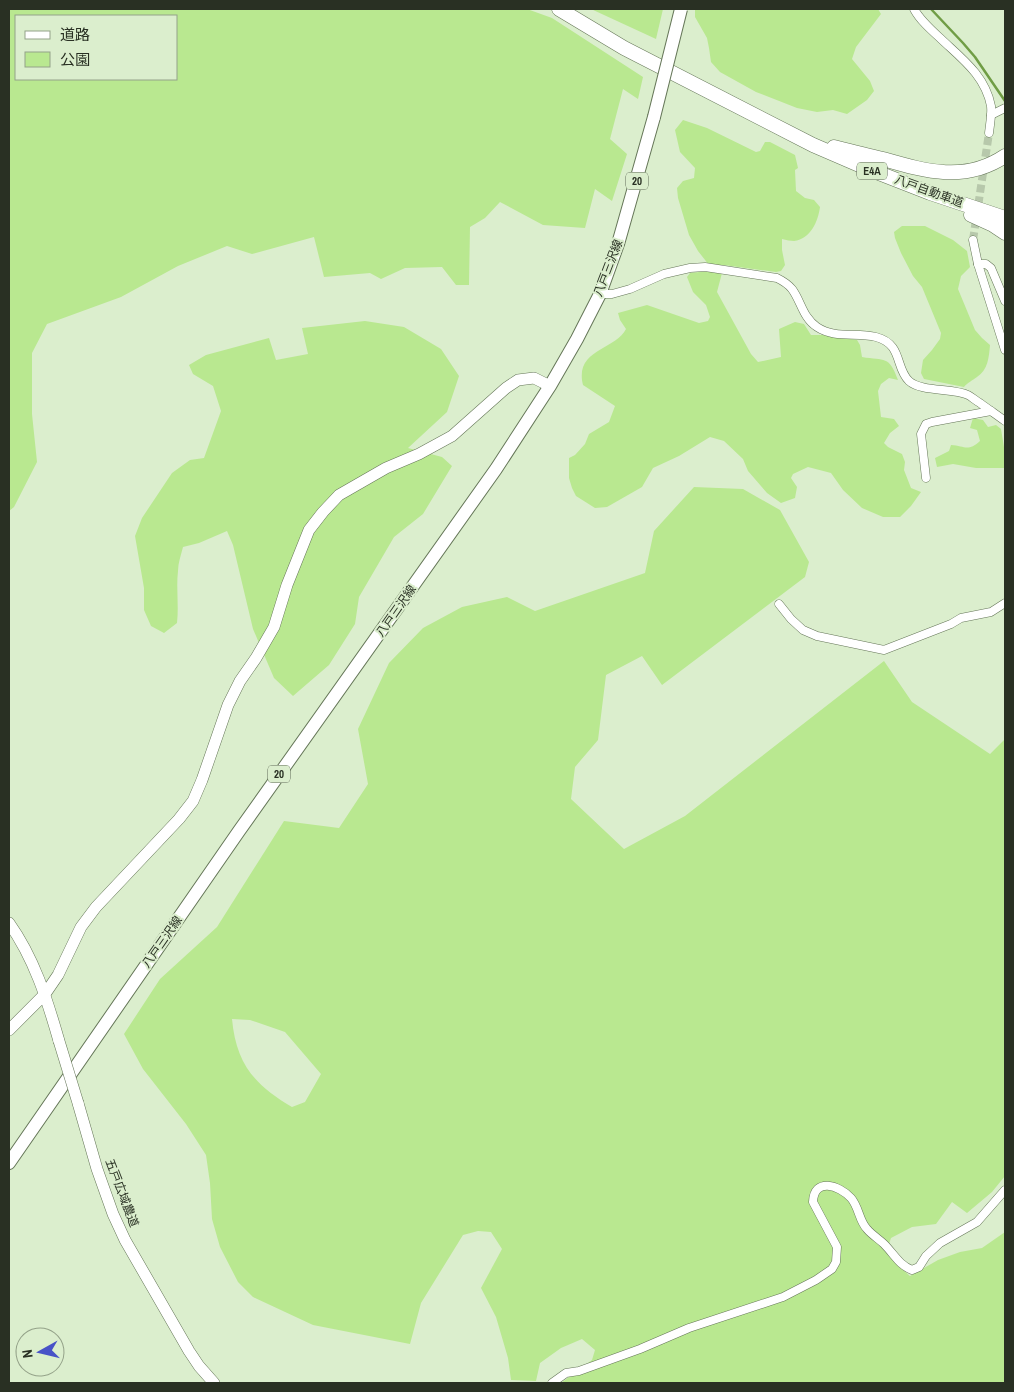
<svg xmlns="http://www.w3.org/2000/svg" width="1014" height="1392" viewBox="0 0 1014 1392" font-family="'Archivo Narrow','Noto Sans JP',sans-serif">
	<rect width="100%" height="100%" fill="#dbeecd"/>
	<!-- green -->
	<g fill="#b9e890" fill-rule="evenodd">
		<path d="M 9,9 L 527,9 L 552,18 L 643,77 L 638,99 L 623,89 L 610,139 L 627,154 L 612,201 L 595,189 L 585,228 L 543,225 L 500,202 L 485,218 L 470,227 L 469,285 L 456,285 L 442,267 L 405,268 L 381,279 L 370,273 L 324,277 L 314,237 L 252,254 L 227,246 L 178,266 L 121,297 L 47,324 L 32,353 L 32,414 L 37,462 L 14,507 L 9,511 ZM 176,16 L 176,79 L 16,79 L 16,16 Z"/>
		<path d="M 591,9 L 663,9 L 656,39 Z"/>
		<path d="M 695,9 L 878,9 L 881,14 L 856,47 L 852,59 L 870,81 L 874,91 L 867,100 L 847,114 L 833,110 L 817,112 L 797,108 L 756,92 L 720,72 L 711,62 L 709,48 L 707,38 L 695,17 Z"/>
		<path d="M 683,120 L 707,128 L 756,152 L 760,151 L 765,142 L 770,142 L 795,155 L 798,168 L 795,170 L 796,191 L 805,198 L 814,200 L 820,207 C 818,221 811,239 794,241 C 791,241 786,240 782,239 L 782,250 L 785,265 L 781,271 L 776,272 L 724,265 L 709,265 L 698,251 L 689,235 L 678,198 L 677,188 L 683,181 L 694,178 L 695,168 L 680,152 L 675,130 Z"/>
		<path d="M 902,226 L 925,226 L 953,240 L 967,251 L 970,267 L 961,276 L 958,289 L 975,330 L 982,338 L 990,345 C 989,357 988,370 977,377 C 972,381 968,382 964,387 L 924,379 L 921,373 L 923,360 L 932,350 L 940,339 L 941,333 L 922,287 L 913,276 L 901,253 L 895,238 L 894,232 Z"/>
		<path d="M 709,271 L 722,273 L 717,292 L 751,354 L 758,362 L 781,357 L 779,329 L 795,322 L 804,324 L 811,335 L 823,335 L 857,340 L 860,345 L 862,357 C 885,361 889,355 898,380 L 889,378 L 881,384 L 878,391 L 881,417 L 894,419 L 899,426 L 890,433 L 884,443 L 888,447 L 902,454 L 905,462 L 904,470 L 911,488 L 921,492 L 911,506 L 900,517 L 883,517 L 862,508 L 843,490 L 831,473 L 808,467 L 793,474 L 791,478 L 797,487 L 795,498 L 781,503 L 767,493 L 748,471 L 743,459 L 724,441 L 710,437 L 679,456 L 653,468 L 642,487 L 607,507 L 595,508 L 576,496 L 572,488 L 569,478 L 569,458 L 575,455 L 585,444 L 589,434 L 609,422 L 615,406 L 583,385 C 574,349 616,350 626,329 L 620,320 L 618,313 L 647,305 L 699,323 L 708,321 L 710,317 L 706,305 L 693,292 L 687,277 L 690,273 Z"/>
		<path d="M 365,321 L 404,327 L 441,349 L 459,376 L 447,412 L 408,448 L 442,457 L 452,466 L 423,514 L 394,537 L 359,597 L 355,624 L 329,665 L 293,696 L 274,678 L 253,629 L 233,545 L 227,531 L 199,543 L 183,547 C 181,555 178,563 178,571 C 176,588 179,605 177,623 L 164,633 L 151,626 L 144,610 L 144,588 L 135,536 L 142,518 L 172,473 L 190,460 L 204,458 L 221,411 L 213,386 L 193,374 L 189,365 L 206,355 L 269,338 L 276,360 L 308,354 L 302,328 Z"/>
		<path d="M 973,418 L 983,420 L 988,427 L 996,425 L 1001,429 L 1004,447 L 1005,449 L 1005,468 L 976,468 L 953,464 L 937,467 L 935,458 L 949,451 L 951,445 C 965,446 968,452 980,441 L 977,430 L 970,428 Z"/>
		<path d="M 694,487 L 743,489 L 780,510 L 809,562 L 805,577 L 662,685 L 642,656 L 606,675 L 598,740 L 575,767 L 571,799 L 624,849 L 685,816 L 884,661 L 912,702 L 990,754 L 1005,739 L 1005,1176 L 992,1192 L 967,1213 L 952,1202 L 936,1224 L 912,1227 L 891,1238 L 888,1247 L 895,1263 L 910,1276 L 938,1260 L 960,1252 L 982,1248 L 1005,1232 L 1005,1383 L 561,1383 L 592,1360 L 595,1350 L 582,1339 L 561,1348 L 540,1363 L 536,1381 L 511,1380 L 508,1358 L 496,1317 L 481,1288 L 502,1249 L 491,1232 L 478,1231 L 463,1235 L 421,1303 L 410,1344 L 313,1325 L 253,1297 L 238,1282 L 220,1247 L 212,1219 L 210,1183 L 206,1155 L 186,1124 L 143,1069 L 124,1034 L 160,979 L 217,927 L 284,821 L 339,828 L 368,784 L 358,729 L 389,663 L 423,628 L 462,607 L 507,597 L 535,611 L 645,573 L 654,531 ZM 232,1019 L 250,1020 L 285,1032 L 321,1074 L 305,1102 L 292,1107 C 254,1085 236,1063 232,1019 Z"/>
	</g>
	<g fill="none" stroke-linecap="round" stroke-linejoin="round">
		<!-- stream -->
		<path stroke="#709d45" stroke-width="2.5" d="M 931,9 L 963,43 L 975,57 L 1005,101"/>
		<!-- street-tunnel -->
		<path stroke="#b7c8ab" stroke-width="8" stroke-dasharray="8 4" stroke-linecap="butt" d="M 973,240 L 989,133"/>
		<!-- street casing -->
		<g stroke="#657658" stroke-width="9">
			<g id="street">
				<path d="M 914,9 C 920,20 930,29 940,38 C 961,58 985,75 991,106 C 992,114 990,124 989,133"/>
				<path d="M 991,115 L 1005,108"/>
				<path d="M 973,240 L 978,264 L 1005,350"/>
				<path d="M 978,264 L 986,264 L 991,268 L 1005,301"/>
				<path d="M 600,294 L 612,294 L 630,289 L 664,274 L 690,268 L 705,267 L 777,278 C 783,281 788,284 792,289 C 801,301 803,318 817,327 C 835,339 856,332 876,337 C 903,344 895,368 909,381 C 921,392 953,388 968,395 C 972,397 976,401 980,403 C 988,409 997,415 1005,421"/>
				<path d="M 926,478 L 921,434 L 926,424 L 932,422 L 991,411"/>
				<path d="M 779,604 L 791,619 L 803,630 L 817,636 L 884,650 L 951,624 L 961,618 L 991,612 L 1005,603"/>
				<path d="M 552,1383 L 566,1373 L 579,1371 L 640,1349 L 689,1328 L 783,1297 L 816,1280 L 832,1269 L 836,1262 L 837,1247 L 813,1202 C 814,1177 839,1185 851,1198 C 859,1207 859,1221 867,1229 C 872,1235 879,1239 884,1244 C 894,1254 899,1265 912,1270 L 919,1267 L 926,1256 L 940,1243 L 977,1222 L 1005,1190"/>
			</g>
		</g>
		<!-- secondary casing -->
		<g stroke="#657658" stroke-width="12">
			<g id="secondary">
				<path d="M 9,923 C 34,958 47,999 59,1041"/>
				<path d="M 9,1030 L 45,994 L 58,975 L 81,927 L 96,907 L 179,819 L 193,801 L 202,780 L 228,705 L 240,681 L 256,658 L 274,627 L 287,585 L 309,530 L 323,512 L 339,495 L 386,468 L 419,454 L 452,436 L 506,388 L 518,380 L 534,378 L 550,386"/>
				<path d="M 78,1103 L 97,1169 L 113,1214 L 125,1240 L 189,1351 L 199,1366 L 214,1383"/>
			</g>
		</g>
		<!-- primary casing -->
		<g stroke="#657658" stroke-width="14">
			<path id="primary" d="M 9,1163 L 239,831 L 496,469 L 550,386 L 577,339 L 600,294 L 618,244 L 654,117"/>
		</g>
		<!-- highway casing -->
		<g stroke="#657658" stroke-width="15">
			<g id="highway">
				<path d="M 559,9 L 624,48 L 813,145 L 871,170 L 930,193 L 1005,218"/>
				<path d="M 834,147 C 850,151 866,155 883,159 C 925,171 965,183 1005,156"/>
				<path d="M 971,215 L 993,225 L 1005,233"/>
			</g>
		</g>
		<!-- street -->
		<use href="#street" stroke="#fff" stroke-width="8"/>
		<!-- secondary -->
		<use href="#secondary" stroke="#fff" stroke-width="11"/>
		<!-- primary -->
		<use href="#primary" stroke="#fff" stroke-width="12"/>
		<!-- highway -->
		<use href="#highway" stroke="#fff" stroke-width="14"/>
		<!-- secondary-bridge casing -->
		<g stroke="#657658" stroke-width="12" stroke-linecap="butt">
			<path id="secondary-bridge" d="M 59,1041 L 78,1103"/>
		</g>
		<!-- primary-bridge casing -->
		<g stroke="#657658" stroke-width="14" stroke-linecap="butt">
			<path id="primary-bridge" d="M 654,117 L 681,9"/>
		</g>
		<!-- secondary-bridge -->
		<use href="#secondary-bridge" stroke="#fff" stroke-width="11"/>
		<!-- primary-bridge -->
		<use href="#primary-bridge" stroke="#fff" stroke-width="12"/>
	</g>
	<g text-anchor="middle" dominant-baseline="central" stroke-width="4" stroke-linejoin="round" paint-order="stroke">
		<!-- shield labels -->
		<g fill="#dbeecd" stroke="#5e6956" stroke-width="1">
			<rect x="857" y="162.5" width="30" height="17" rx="4"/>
			<rect x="626" y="172.5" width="22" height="17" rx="4"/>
			<rect x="268" y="765.5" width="22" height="17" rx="4"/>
		</g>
		<g font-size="11" font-weight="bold" fill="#293023">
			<text x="872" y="171">E4A</text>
			<text x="637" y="181">20</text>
			<text x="279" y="774">20</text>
		</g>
		<!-- street labels -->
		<g font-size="12" fill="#293023" stroke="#dbeecd">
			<text transform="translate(929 191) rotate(20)">八戸自動車道</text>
			<text transform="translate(608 268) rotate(-69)">八戸三沢線</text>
			<text transform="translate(396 611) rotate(-55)">八戸三沢線</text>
			<text transform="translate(162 942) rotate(-55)">八戸三沢線</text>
			<text transform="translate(122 1193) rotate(69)">五戸広域農道</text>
		</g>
	</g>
	<!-- border -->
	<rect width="1014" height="1392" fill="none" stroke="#293023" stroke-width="20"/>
	<!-- legend -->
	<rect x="15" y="15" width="162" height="65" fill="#dbeecd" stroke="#94a289"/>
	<rect x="25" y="31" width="25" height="8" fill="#ffffff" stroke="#94a289"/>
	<text x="60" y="40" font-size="15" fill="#293023">道路</text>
	<rect x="25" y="52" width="25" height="15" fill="#b9e890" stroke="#94a289"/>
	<text x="60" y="65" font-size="15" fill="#293023">公園</text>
	<!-- north arrow -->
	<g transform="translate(40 1352) rotate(262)"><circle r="24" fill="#dbeecd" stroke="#94a289"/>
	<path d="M0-4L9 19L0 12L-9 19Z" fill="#4852c7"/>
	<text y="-8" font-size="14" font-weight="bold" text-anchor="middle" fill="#293023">N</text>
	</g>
</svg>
